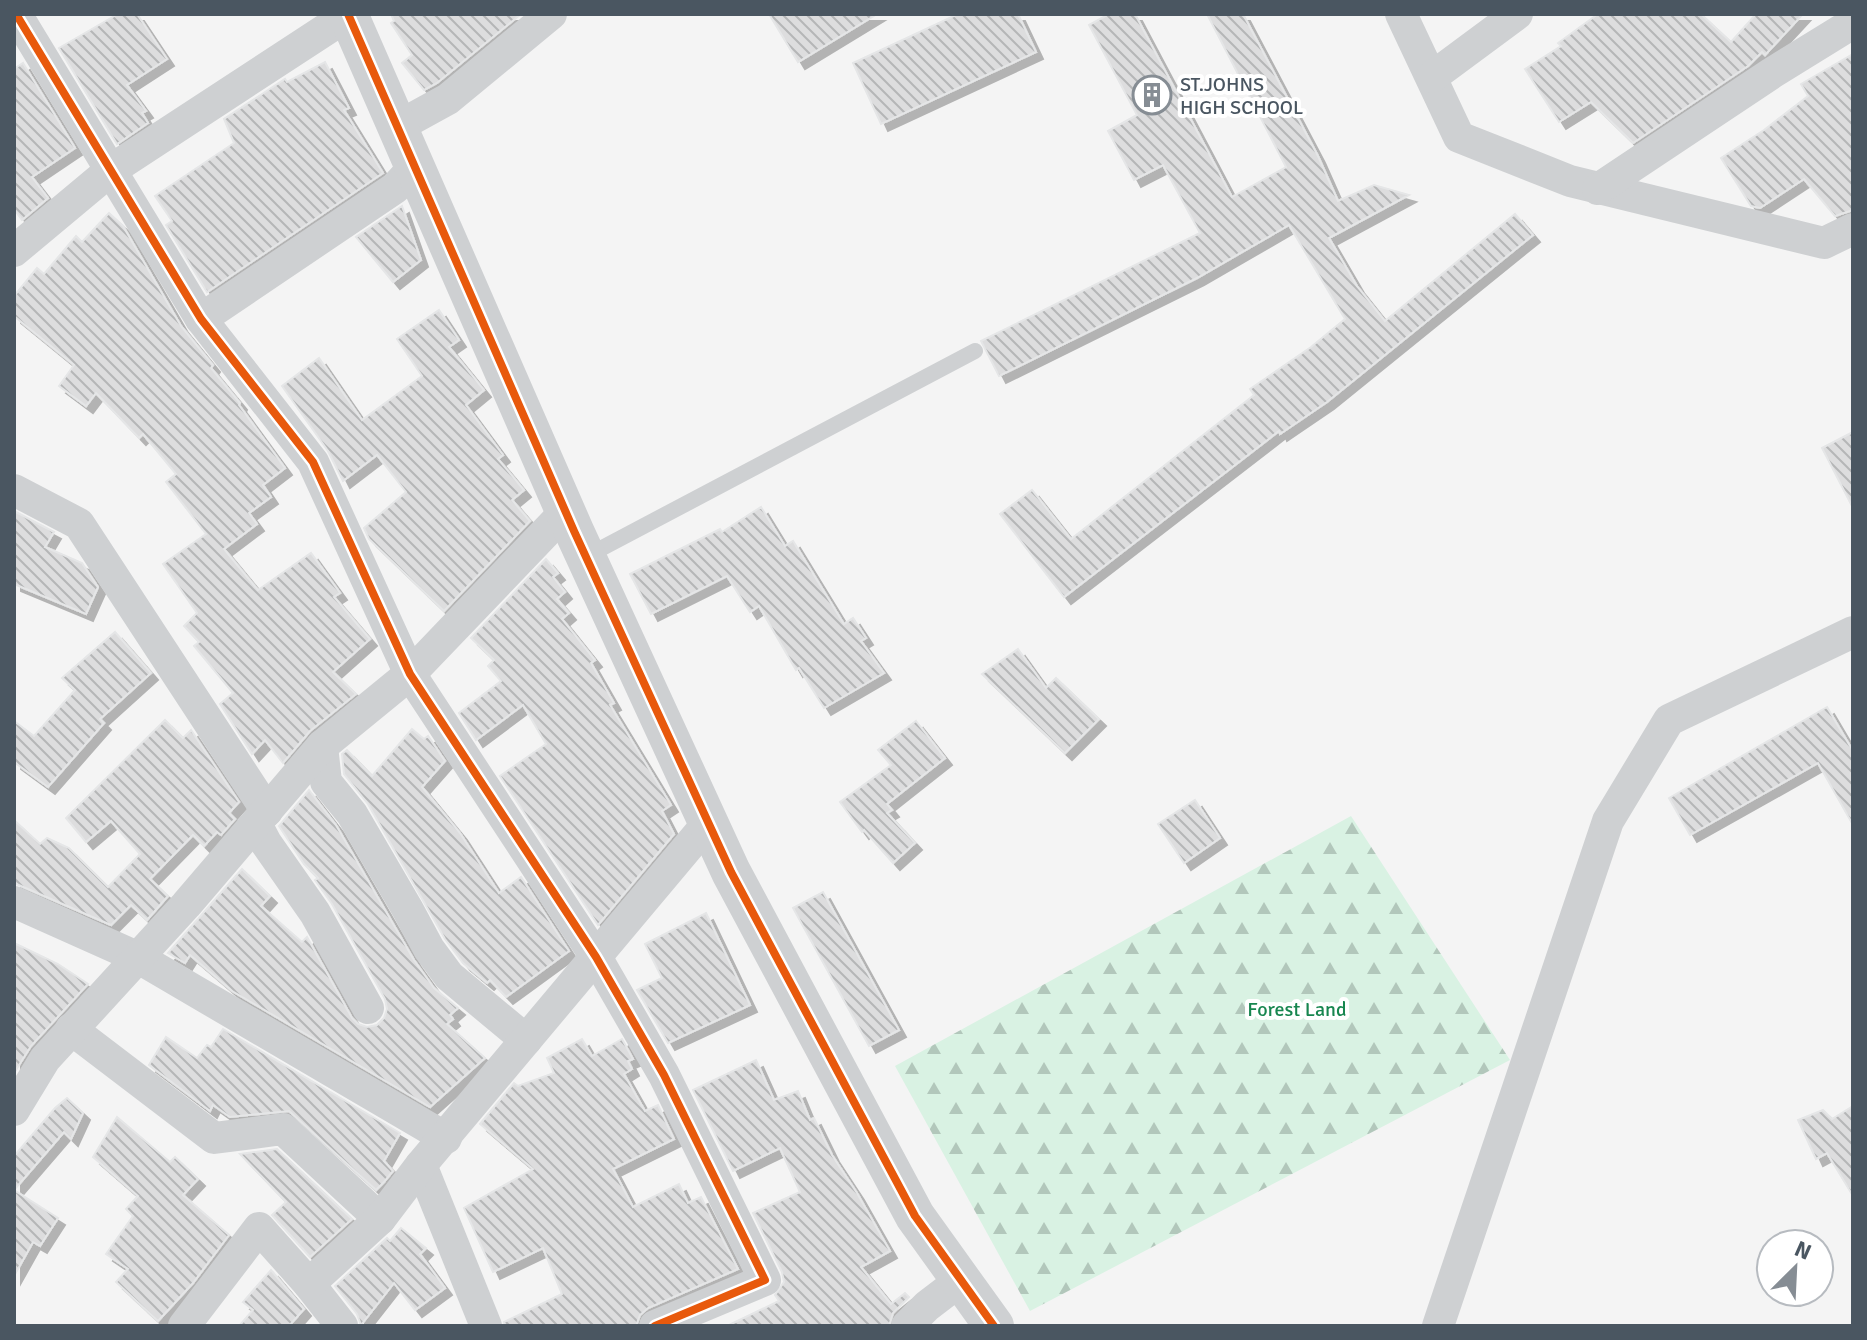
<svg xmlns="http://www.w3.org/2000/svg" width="1867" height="1340" viewBox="0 0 1867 1340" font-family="Signika,sans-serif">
	<defs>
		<pattern id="forest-firs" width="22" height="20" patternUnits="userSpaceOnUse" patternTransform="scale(2)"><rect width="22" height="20" fill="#d9f2e3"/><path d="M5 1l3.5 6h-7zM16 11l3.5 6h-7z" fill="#b2c7bb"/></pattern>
		<pattern id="building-back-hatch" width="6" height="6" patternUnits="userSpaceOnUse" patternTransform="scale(2)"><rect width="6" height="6" fill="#ddddde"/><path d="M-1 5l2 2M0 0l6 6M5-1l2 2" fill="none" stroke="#b5b6b7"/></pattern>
		<filter id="shadow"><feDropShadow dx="7" dy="7" stdDeviation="0" flood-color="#0004"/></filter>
	</defs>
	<rect width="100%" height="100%" fill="#f4f4f4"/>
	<!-- forest -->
	<path fill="url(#forest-firs)" d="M 1351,816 L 1510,1060 L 1030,1311 L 895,1066 Z"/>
	<!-- building -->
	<g fill="url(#building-back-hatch)" stroke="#e5e6e7" stroke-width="2" filter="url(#shadow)">
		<path d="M 118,14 L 137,14 L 167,59 L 127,85 L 146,111 L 142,113 L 148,123 L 117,144 L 59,48 Z"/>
		<path d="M 391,14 L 521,14 L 437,83 L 424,90 L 402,63 L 412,55 L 391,23 L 394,21 Z"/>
		<path d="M 769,14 L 877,14 L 798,62 Z"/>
		<path d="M 958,14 L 1018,14 L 1036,52 L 881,124 L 853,63 Z"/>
		<path d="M 1109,14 L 1135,14 L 1232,197 L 1286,167 L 1207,14 L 1243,14 L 1318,156 L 1338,201 L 1374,185 L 1409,195 L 1329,238 L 1357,286 L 1385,321 L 1515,214 L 1533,235 L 1327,402 L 1280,434 L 1279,431 L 1064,597 L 1000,514 L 1032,490 L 1071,539 L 1254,395 L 1250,389 L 1311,347 L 1345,319 L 1289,225 L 1197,278 L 999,376 L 981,341 L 1200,233 L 1163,165 L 1134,180 L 1108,131 L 1137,115 L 1089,25 Z"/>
		<path d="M 1598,14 L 1701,14 L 1731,42 L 1756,14 L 1803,14 L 1765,55 L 1762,52 L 1748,66 L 1633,143 L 1591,102 L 1559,122 L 1525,69 L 1561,46 L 1558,43 Z"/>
		<path d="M 1853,54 L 1853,210 L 1835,216 L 1804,179 L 1760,208 L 1751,206 L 1721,158 L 1764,130 L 1808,96 L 1801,84 Z"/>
		<path d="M 325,62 L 349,108 L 344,110 L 383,173 L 207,292 L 166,225 L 172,221 L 155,196 L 234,143 L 224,119 L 285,79 L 287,82 Z"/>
		<path d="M 23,63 L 75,148 L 32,177 L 48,198 L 22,220 L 14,209 L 14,69 Z"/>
		<path d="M 402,206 L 421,260 L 393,282 L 356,237 Z"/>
		<path d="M 109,213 L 123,226 L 181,326 L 213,365 L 211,368 L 240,403 L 239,405 L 285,468 L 263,485 L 271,497 L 249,513 L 257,524 L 224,549 L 258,590 L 311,553 L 340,593 L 334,597 L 370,639 L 333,672 L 356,694 L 310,731 L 283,763 L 265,740 L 252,754 L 220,704 L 233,693 L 194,646 L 199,642 L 184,626 L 197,613 L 163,564 L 206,534 L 166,482 L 176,474 L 143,434 L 139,438 L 96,393 L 86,406 L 59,386 L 74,365 L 14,316 L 14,296 L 37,268 L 44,274 L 76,236 L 82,242 Z"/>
		<path d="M 439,310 L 459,340 L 449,347 L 484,390 L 466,405 L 503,455 L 498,459 L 524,490 L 512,500 L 530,521 L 444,611 L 369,539 L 364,528 L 406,492 L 377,455 L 343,481 L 328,451 L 282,386 L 319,358 L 362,420 L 422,376 L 397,339 Z"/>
		<path d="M 1853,432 L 1853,508 L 1822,448 Z"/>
		<path d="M 761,507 L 785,546 L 793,541 L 844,624 L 853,618 L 866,638 L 861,641 L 884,673 L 824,708 L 799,668 L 796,670 L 759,606 L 750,612 L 727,576 L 651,614 L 630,574 L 720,529 L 722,532 Z"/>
		<path d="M 14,511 L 54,532 L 45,547 L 82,563 L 98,587 L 86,614 L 14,584 Z"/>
		<path d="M 546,559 L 558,573 L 553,577 L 565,592 L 557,599 L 569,613 L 562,619 L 595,660 L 591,663 L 614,703 L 610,705 L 671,805 L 662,811 L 674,834 L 598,925 L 500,776 L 546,744 L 523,705 L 476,740 L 459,713 L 501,681 L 488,666 L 494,660 L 471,638 Z"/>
		<path d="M 115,632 L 151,673 L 100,719 L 104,723 L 48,787 L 14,762 L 14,721 L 34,736 L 75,690 L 62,678 Z"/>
		<path d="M 1018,649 L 1046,688 L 1056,678 L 1099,719 L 1065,753 L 982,674 Z"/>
		<path d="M 1827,707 L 1853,751 L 1853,825 L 1818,763 L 1690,835 L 1669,798 Z"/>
		<path d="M 165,720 L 183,738 L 191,730 L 239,802 L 229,813 L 235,819 L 221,835 L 217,832 L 204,846 L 193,835 L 150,879 L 168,896 L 147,920 L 131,905 L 111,925 L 14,883 L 14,820 L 40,844 L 47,838 L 69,848 L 108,887 L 140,854 L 111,821 L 86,842 L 66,818 Z"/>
		<path d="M 916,721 L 945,758 L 887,804 L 892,810 L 887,813 L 915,843 L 893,863 L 864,830 L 862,832 L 840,802 L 891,765 L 878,750 Z"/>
		<path d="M 412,729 L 424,739 L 428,736 L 445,761 L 422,787 L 460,833 L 499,893 L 521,877 L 569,951 L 506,997 L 490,980 L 487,983 L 463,963 L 445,939 L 368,804 L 344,774 L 342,754 L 347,750 L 372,776 Z"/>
		<path d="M 309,790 L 336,825 L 414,960 L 434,988 L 458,1008 L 450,1015 L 453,1019 L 447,1024 L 485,1058 L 430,1107 L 232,991 L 190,955 L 185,963 L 168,953 L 242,869 L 270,896 L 261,906 L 302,942 L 307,937 L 352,1018 L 358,1024 L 367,1027 L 377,1025 L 384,1018 L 387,1009 L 385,999 L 332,904 L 315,880 L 318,878 L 304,864 L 279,826 Z"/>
		<path d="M 1195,800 L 1220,838 L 1184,863 L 1158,824 Z"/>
		<path d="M 823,892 L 899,1030 L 869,1046 L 793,908 Z"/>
		<path d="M 706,913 L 750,1005 L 668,1043 L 637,990 L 662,978 L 645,944 Z"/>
		<path d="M 14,943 L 58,964 L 88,984 L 31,1046 L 14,1073 Z"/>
		<path d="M 223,1029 L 400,1133 L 384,1161 L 393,1171 L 384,1182 L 376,1190 L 289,1111 L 230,1117 L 213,1105 L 210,1111 L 149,1065 L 166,1037 L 197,1058 L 207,1045 L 211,1047 Z"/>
		<path d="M 582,1039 L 592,1056 L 622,1039 L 633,1059 L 628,1061 L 632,1069 L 624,1074 L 645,1111 L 658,1105 L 674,1139 L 613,1169 L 633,1207 L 679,1184 L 688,1203 L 701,1197 L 738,1269 L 648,1308 L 640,1315 L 636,1326 L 505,1326 L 504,1322 L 562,1294 L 543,1248 L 493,1272 L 464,1208 L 533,1169 L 480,1124 L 514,1083 L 518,1086 L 554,1073 L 547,1058 Z"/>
		<path d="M 756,1060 L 774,1100 L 798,1091 L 810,1120 L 814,1118 L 832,1155 L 857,1193 L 890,1251 L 861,1267 L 891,1304 L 905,1293 L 909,1297 L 893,1313 L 889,1326 L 727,1326 L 779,1301 L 775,1295 L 784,1282 L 782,1272 L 753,1213 L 800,1192 L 780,1148 L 733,1171 L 693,1090 Z"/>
		<path d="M 67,1098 L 83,1113 L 71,1139 L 64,1132 L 14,1190 L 58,1218 L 40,1246 L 33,1242 L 14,1276 L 14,1156 L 55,1108 Z"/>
		<path d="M 1853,1106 L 1853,1196 L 1827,1153 L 1816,1159 L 1798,1120 L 1823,1110 L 1832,1119 Z"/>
		<path d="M 117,1117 L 170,1162 L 175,1157 L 198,1179 L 183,1195 L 229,1235 L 193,1283 L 158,1321 L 116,1282 L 128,1269 L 106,1254 L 133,1216 L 126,1209 L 138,1196 L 93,1157 Z"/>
		<path d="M 277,1149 L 352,1219 L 310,1257 L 272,1215 L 286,1202 L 240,1154 Z"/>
		<path d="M 401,1228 L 426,1248 L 420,1254 L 445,1288 L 415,1310 L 394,1283 L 361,1325 L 357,1314 L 335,1286 L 387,1238 L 390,1241 Z"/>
		<path d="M 271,1270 L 304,1309 L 289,1326 L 239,1326 L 253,1310 L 243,1302 Z"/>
	</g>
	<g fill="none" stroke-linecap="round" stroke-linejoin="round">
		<!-- service -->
		<path stroke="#ced0d2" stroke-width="16" d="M 587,556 L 975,351"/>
		<!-- minor -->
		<g stroke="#ced0d2" stroke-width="32">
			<path d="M 16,14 L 201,319 L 313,462 L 410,674 L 596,957 L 664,1075 L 765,1280 L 655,1326"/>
			<path d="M 1401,14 L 1459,137 L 1570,181 L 1824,243 L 1853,229"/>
			<path d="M 1432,77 L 1517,14"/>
			<path d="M 397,127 L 448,99 L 551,14"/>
			<path d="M 1598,189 L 1772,73 L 1853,23"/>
			<path d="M 14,251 L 111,170 L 348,15"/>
			<path d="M 201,319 L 395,188 L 415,166"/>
			<path d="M 14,490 L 79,524 L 267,811"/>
			<path d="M 322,746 L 326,782 L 352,814 L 408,910 L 429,949 L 449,976 L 526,1040"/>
			<path d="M 256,824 L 266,843 L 315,913 L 368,1008"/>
			<path d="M 14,902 L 137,957 L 446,1138"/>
			<path d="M 71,1029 L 214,1138 L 283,1129 L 380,1219"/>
			<path d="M 14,1110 L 45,1059 L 186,905 L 322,746 L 410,674 L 566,511"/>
			<path d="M 421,1165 L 486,1326"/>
			<path d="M 309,1284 L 342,1326"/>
			<path d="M 184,1326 L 259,1228 L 309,1284 L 380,1219 L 421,1165 L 708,823"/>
			<path d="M 907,1326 L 927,1306 L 961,1280"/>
			<path d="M 1438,1326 L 1608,821 L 1669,720 L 1853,632"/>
		</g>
		<!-- tertiary -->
		<path stroke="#ced0d2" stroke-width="40" d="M 348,14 L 574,531 L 731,872 L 915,1216 L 994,1326"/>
		<!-- cycleway casing -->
		<g stroke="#fff" stroke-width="13">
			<g id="cycleway">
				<path d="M 16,14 L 201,319 L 313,462 L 410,674 L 596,957 L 664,1075 L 765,1280 L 655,1326"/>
				<path d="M 348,14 L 574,531 L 731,872 L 915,1216 L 994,1326"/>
			</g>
		</g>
		<!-- cycleway -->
		<use href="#cycleway" stroke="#e8590c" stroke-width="8"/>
	</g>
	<!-- icons -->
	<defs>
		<g id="building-ring" transform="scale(2)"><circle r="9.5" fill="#fff" stroke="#868d94" stroke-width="1.5"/><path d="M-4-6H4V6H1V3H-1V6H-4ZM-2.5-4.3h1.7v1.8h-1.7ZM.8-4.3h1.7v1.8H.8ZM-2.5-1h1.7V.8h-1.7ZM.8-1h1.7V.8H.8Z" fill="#868d94"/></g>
	</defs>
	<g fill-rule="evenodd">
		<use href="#building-ring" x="1152" y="95"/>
	</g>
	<g text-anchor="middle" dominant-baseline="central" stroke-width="8" stroke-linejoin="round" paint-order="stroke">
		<!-- poi labels -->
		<g font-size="20" fill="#4a5661" stroke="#fff" text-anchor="start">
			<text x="1180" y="84">ST.JOHNS<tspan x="1180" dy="23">HIGH SCHOOL</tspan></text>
		</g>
		<!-- park labels -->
		<g font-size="20" fill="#17864f" stroke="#fff">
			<text x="1297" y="1009">Forest Land</text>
		</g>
	</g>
	<!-- border -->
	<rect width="1867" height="1340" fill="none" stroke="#4a5661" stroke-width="32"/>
	<!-- north arrow -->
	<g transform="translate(1795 1268) rotate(24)"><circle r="38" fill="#ffffff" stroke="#b7bbc0" stroke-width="2"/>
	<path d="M0-6L14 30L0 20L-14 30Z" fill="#868d94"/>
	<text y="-12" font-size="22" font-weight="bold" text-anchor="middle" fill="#4a5661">N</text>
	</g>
</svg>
